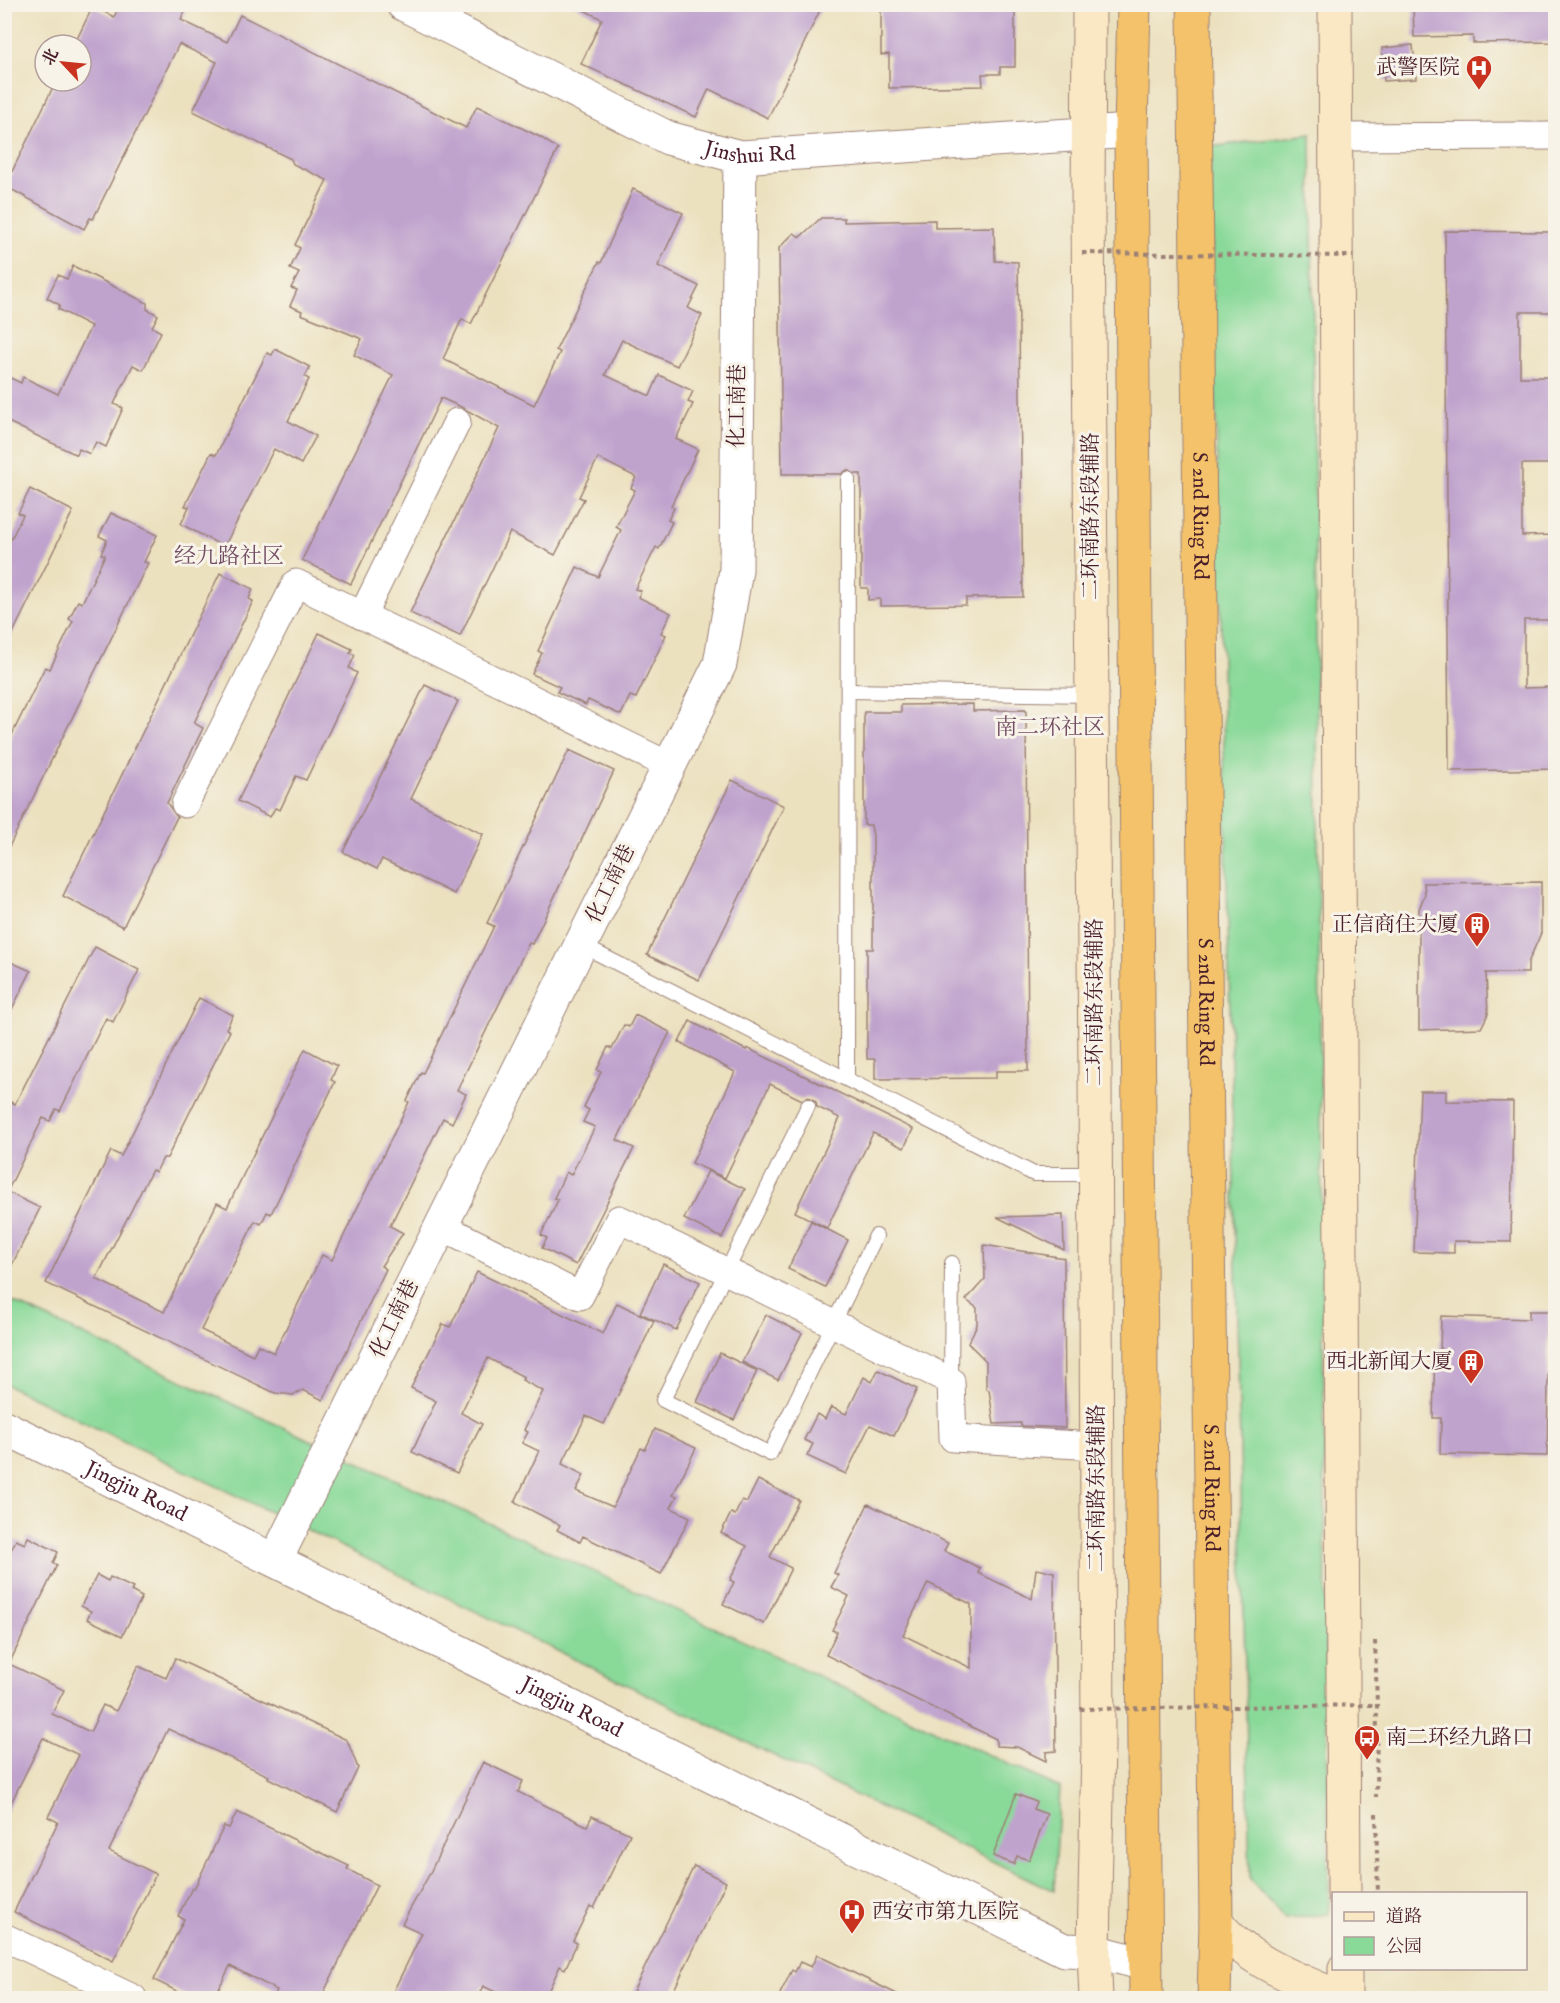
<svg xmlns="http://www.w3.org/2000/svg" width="1560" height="2003" viewBox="0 0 1560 2003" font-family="'IM FELL English','Noto Serif SC',serif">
	<rect width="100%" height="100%" fill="#f7f3e8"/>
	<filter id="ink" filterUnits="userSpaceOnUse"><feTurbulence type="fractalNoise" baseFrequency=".0167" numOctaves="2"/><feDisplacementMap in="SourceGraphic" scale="12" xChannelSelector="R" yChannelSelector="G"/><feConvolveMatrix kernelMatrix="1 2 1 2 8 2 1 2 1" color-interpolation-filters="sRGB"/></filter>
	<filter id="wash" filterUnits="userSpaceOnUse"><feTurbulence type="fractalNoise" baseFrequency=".008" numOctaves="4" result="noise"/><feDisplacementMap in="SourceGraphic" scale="24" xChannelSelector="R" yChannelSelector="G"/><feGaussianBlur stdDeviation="1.35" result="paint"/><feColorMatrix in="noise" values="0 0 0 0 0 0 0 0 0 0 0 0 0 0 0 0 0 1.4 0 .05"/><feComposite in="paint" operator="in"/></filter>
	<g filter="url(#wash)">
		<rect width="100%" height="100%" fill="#ece1bf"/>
		<!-- green -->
		<g fill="#89d999" stroke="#6a7c62" stroke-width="1.5">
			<path d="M 1311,134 L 1329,1914 L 1285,1919 L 1250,1880 L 1210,147 Z"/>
			<path d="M 4,1298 L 1060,1788 L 1054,1891 L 5,1384 Z"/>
		</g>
		<g id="blocks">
			<!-- building -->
			<g fill="#bfa3cd" fill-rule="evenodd">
				<path d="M 120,4 L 189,4 L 181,20 L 227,42 L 240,15 L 466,128 L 477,106 L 540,137 L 558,149 L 471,324 L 462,319 L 443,359 L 534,405 L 560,352 L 556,350 L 599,262 L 601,263 L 633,189 L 683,213 L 658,266 L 699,286 L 688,308 L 702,315 L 677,366 L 622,340 L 605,375 L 650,396 L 659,375 L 693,391 L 688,402 L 693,404 L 676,439 L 698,449 L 671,506 L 674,508 L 668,520 L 672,522 L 659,549 L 656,547 L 635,589 L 641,591 L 638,597 L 671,613 L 661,633 L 666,635 L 636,698 L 630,696 L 621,715 L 588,700 L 586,705 L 557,692 L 560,687 L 532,674 L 542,653 L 538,651 L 577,567 L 598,577 L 621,530 L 616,527 L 635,490 L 631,488 L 636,477 L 598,458 L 579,497 L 584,499 L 555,555 L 510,532 L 460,636 L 410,613 L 499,428 L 463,408 L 441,398 L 351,584 L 302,560 L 393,375 L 354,355 L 362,339 L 301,314 L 302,311 L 290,306 L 297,290 L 291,288 L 299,273 L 290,269 L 300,248 L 295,245 L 327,180 L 293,164 L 291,159 L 193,111 L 217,62 L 179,44 L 93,219 L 90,218 L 84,229 L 5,186 L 56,81 L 81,81 L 81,45 L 74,45 L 93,6 L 114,17 Z"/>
				<path d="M 572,4 L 823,4 L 768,118 L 709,89 L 696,117 L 581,64 L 602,19 Z"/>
				<path d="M 881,4 L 1015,4 L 1015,67 L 1000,67 L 1000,74 L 982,74 L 983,86 L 889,88 L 889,54 L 881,55 Z"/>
				<path d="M 1413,4 L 1556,4 L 1556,42 L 1473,43 L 1473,36 L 1414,37 Z"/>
				<path d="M 1413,45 L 1416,79 L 1384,81 L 1382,48 Z"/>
				<path d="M 821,218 L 844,218 L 844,222 L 935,220 L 935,228 L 994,227 L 995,261 L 1018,262 L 1023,597 L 966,598 L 966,605 L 880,606 L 880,599 L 868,600 L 868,588 L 861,588 L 861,474 L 855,474 L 847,470 L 841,474 L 782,474 L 779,248 L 794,233 L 800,237 Z"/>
				<path d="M 1445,231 L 1550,232 L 1551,260 L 1556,260 L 1556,312 L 1520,312 L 1520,377 L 1556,377 L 1556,464 L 1522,464 L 1522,536 L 1556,535 L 1556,620 L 1524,620 L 1524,688 L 1556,687 L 1556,769 L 1449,771 Z"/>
				<path d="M 73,266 L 147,303 L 147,309 L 158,315 L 152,327 L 161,332 L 143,370 L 133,365 L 114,404 L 123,408 L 106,447 L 96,442 L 90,454 L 79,449 L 77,455 L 4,420 L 4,375 L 21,383 L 23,377 L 58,394 L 91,326 L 58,309 L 60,305 L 47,298 L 58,275 L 67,279 Z"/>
				<path d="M 275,349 L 310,367 L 305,377 L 309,379 L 288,421 L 316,436 L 301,464 L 274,449 L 224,547 L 181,524 L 189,507 L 185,506 L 211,453 L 216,455 L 267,353 L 272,355 Z"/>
				<path d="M 30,489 L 73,511 L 4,651 L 4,553 L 23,515 L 18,513 Z"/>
				<path d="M 111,513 L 157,535 L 144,562 L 148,563 L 4,857 L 4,751 L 45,667 L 50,669 L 73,621 L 69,619 L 78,601 L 82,603 L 105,555 L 101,554 L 107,540 L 99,536 Z"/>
				<path d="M 220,573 L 253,589 L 249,599 L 253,601 L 194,723 L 203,728 L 167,803 L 177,817 L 123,927 L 63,896 Z"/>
				<path d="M 319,633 L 352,649 L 350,653 L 355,655 L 349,668 L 357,673 L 306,780 L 296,776 L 280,810 L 275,808 L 270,817 L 238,801 Z"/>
				<path d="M 425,685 L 458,701 L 411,799 L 483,834 L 454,894 L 382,859 L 377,869 L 343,852 Z"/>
				<path d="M 973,704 L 973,711 L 1026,710 L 1028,1071 L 996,1071 L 996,1078 L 875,1079 L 875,1059 L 867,1059 L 867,949 L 873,949 L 873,836 L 871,825 L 864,825 L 864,712 L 901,712 L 901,705 Z"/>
				<path d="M 569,750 L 614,771 L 532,944 L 529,943 L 457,1090 L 466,1094 L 452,1123 L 443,1118 L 390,1226 L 403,1233 L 381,1266 L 386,1269 L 323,1400 L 303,1390 L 293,1395 L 275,1393 L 46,1283 L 111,1151 L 121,1156 L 199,998 L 233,1015 L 226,1029 L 230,1031 L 167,1158 L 163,1158 L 156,1172 L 152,1170 L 96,1279 L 164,1312 L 217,1203 L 227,1208 L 305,1049 L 337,1066 L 331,1080 L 335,1082 L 271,1214 L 267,1212 L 261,1224 L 255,1221 L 201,1330 L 253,1355 L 258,1345 L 274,1353 L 322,1255 L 332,1260 L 409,1102 L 407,1101 L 421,1072 L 423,1073 L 494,926 L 487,923 Z"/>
				<path d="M 732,780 L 784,806 L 699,980 L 647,955 Z"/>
				<path d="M 1541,882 L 1541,933 L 1528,963 L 1528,973 L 1486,973 L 1488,1014 L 1481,1028 L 1419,1030 L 1419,909 L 1425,894 L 1424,883 Z"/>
				<path d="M 95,947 L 139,970 L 113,1022 L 106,1018 L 60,1111 L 56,1109 L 50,1121 L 43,1118 L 7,1192 L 40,1208 L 4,1281 L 4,1099 L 15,1104 Z"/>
				<path d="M 4,959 L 31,971 L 4,1025 Z"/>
				<path d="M 635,1015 L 670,1032 L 617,1140 L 634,1148 L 576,1265 L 542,1248 L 547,1238 L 541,1235 L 558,1200 L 554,1198 L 566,1172 L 571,1175 L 595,1127 L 583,1122 L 589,1110 L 584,1107 L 601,1072 L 597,1070 L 608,1047 L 612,1049 L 624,1025 L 629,1027 Z"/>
				<path d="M 690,1021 L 746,1050 L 747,1048 L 913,1129 L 904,1148 L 873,1133 L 827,1228 L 795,1212 L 840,1118 L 817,1107 L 816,1102 L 811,1098 L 807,1097 L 802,1100 L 770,1084 L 725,1178 L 692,1163 L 735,1072 L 679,1042 Z"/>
				<path d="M 1420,1091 L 1446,1091 L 1446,1101 L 1513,1102 L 1511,1242 L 1454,1241 L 1454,1253 L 1414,1252 Z"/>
				<path d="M 708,1171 L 745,1189 L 722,1238 L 684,1219 Z"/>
				<path d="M 1063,1215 L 1064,1250 L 997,1217 Z"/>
				<path d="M 811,1221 L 848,1240 L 825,1287 L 788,1269 Z"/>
				<path d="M 984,1245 L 1064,1258 L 1065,1428 L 1021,1426 L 1021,1423 L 994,1424 L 989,1390 L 986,1389 L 986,1361 L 968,1343 L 977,1325 L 977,1308 L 966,1300 L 985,1279 Z"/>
				<path d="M 663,1264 L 700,1282 L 676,1330 L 640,1313 Z"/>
				<path d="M 477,1272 L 603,1334 L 617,1303 L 654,1321 L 604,1424 L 586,1416 L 562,1464 L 584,1475 L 576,1491 L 613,1507 L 641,1448 L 645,1450 L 655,1429 L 696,1448 L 673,1495 L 677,1496 L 671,1508 L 690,1517 L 661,1574 L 583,1536 L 580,1542 L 557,1530 L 560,1525 L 515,1502 L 539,1451 L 522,1443 L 528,1432 L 524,1430 L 543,1391 L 522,1380 L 524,1377 L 488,1358 L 461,1413 L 482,1424 L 457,1473 L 412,1452 L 436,1401 L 411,1388 L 443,1324 L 450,1327 Z"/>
				<path d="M 1529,1311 L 1549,1311 L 1547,1456 L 1440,1454 L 1441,1418 L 1433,1418 L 1435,1352 L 1440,1352 L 1441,1316 L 1529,1319 Z"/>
				<path d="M 766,1315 L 802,1333 L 778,1380 L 742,1362 Z"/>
				<path d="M 720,1353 L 757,1371 L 734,1420 L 697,1402 Z"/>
				<path d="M 878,1370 L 917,1389 L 894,1436 L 870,1425 L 846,1474 L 807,1456 L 813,1444 L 804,1440 L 817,1414 L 825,1419 L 831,1407 L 846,1414 L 864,1377 L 872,1382 Z"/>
				<path d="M 758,1480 L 799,1500 L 770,1557 L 791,1568 L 764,1624 L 723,1604 L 734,1582 L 730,1580 L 747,1546 L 721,1533 L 731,1513 L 735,1515 L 742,1500 L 747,1502 Z"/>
				<path d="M 868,1504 L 948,1543 L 944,1551 L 980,1568 L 978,1573 L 1032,1599 L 1036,1569 L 1054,1572 L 1056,1751 L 1046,1752 L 1046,1761 L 1017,1747 L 996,1746 L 996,1739 L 826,1655 L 837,1632 L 832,1630 L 849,1596 L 831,1587 L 838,1575 L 834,1573 ZM 928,1583 L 971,1604 L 971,1668 L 903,1635 Z"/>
				<path d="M 28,1537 L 58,1552 L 53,1563 L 57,1565 L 9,1664 L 64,1690 L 52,1714 L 90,1732 L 103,1705 L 116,1711 L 138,1666 L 166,1678 L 175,1658 L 347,1740 L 358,1768 L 337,1812 L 268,1778 L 269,1776 L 168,1729 L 109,1851 L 156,1874 L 113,1961 L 14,1912 L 58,1822 L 48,1817 L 79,1755 L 43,1738 L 4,1817 L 4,1564 L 16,1540 L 25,1544 Z"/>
				<path d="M 97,1575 L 108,1581 L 110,1577 L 133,1588 L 131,1591 L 142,1597 L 122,1636 L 87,1619 L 91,1611 L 81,1606 Z"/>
				<path d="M 483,1762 L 523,1781 L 518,1792 L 587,1826 L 592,1816 L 630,1834 L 594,1908 L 590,1906 L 573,1941 L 577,1943 L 565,1969 L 560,1966 L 545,1998 L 508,1998 L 483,1986 L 477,1998 L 390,1998 L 422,1933 L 402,1924 L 429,1875 Z"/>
				<path d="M 1016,1794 L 1036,1802 L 1033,1809 L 1047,1814 L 1029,1860 L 1017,1856 L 1014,1864 L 993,1856 Z"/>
				<path d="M 237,1812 L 349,1866 L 347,1869 L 377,1885 L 321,1998 L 273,1998 L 277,1990 L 230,1966 L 214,1998 L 191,1998 L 154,1980 L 184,1919 L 178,1916 L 192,1888 L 194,1889 L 224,1826 L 229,1828 Z"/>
				<path d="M 694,1866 L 726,1882 L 670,1998 L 630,1998 Z"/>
				<path d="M 817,1955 L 905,1998 L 778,1998 L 792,1970 L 795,1972 L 800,1962 L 811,1967 Z"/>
			</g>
		</g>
	</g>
	<g filter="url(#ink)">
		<use href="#blocks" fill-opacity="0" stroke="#9b8075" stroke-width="1.5"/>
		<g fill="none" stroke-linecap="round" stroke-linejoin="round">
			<!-- service casing -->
			<g stroke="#9b8075" stroke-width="16">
				<g id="service">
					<path d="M 848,691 L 1092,695"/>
					<path d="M 581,945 L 1034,1174 L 1096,1174"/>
					<path d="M 847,1079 L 848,479"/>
					<path d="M 808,1106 L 663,1400 L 770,1454 L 876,1236"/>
					<path d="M 951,1381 L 952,1263"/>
				</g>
			</g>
			<!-- minor casing -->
			<g stroke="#9b8075" stroke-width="29">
				<g id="minor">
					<path d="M 1337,137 L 1556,136"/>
					<path d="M 362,616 L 457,422"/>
					<path d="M 185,804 L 296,583 L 670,766"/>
					<path d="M 441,1226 L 580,1296 L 619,1219 L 951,1381 L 953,1438 L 1097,1446"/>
					<path d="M 4,1937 L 133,1998"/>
				</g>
			</g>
			<!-- tertiary casing -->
			<g stroke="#9b8075" stroke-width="35">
				<g id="tertiary">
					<path id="s1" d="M 403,4 L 668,138 L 740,157 L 1131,131"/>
					<path id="s2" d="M 4,1427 C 359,1599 709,1778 1064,1950 L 1094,1951 L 1145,1964"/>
					<path d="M 276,1559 L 720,664 L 736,570 L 740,157"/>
				</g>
			</g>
			<!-- secondary casing -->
			<g stroke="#9b8075" stroke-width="35">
				<g id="secondary">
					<path d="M 1089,4 L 1088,212 L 1095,1073 L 1098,1742 L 1094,1951 L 1096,1998"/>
					<path d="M 1335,4 L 1344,1894"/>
					<path d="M 1216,1921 C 1245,1961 1297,1979 1342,1998"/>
					<path d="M 1345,1968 L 1345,1998"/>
				</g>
			</g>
			<!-- trunk casing -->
			<g stroke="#9b8075" stroke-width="35">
				<g id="trunk">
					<path d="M 1134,4 L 1131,131 L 1146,1998"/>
					<path id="s3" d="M 1194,4 L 1216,1921 L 1214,1998"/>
				</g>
			</g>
			<!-- path -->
			<g stroke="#9b8075" stroke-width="4" stroke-dasharray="4.5 4.5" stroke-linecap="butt">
				<path d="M 1375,1641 L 1377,1705 L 1376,1797"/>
				<path d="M 1376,1813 L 1378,1894"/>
			</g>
			<!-- service -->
			<use href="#service" stroke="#fff" stroke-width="14"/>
			<!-- minor -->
			<use href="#minor" stroke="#fff" stroke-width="27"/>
			<!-- tertiary -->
			<use href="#tertiary" stroke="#fff" stroke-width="33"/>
			<!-- secondary -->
			<use href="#secondary" stroke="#fae7c3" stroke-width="33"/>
			<!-- trunk -->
			<use href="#trunk" stroke="#f3c26a" stroke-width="33"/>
			<!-- path-bridge -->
			<g stroke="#9b8075" stroke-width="4" stroke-dasharray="4.5 4.5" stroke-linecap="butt">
				<path d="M 1082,253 L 1353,256"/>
				<path d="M 1080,1709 L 1377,1705"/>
			</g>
		</g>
	</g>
	<!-- icons -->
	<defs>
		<g id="hospital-pin" transform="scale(1.35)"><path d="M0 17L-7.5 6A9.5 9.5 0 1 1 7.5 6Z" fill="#c8321e" stroke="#f7f3e8"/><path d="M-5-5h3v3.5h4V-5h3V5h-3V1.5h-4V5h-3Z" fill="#fff"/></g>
		<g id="building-pin" transform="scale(1.35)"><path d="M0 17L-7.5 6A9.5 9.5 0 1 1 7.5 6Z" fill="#c8321e" stroke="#f7f3e8"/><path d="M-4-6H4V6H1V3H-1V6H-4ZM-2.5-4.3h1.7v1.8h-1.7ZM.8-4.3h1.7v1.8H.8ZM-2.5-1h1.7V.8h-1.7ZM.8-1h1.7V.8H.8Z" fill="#fff"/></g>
		<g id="bus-pin" transform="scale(1.35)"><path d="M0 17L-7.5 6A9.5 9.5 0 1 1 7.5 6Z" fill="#c8321e" stroke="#f7f3e8"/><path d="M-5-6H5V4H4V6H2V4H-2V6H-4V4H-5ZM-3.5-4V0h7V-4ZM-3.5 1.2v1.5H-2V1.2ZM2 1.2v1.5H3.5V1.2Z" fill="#fff"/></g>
	</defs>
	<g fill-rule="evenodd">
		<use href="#hospital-pin" x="1479" y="68"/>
		<use href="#building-pin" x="1477" y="925"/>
		<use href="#building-pin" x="1471" y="1362"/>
		<use href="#bus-pin" x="1367" y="1738"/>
		<use href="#hospital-pin" x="852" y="1912"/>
	</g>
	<g text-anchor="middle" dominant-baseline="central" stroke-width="6" stroke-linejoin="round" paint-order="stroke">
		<!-- poi labels -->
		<g font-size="21" fill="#4a1f2b" stroke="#f7f3e8" text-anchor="end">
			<text x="1460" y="68">武警医院</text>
			<text x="1458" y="925">正信商住大厦</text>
			<text x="1452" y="1362">西北新闻大厦</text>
			<text x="1386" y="1738" text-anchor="start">南二环经九路口</text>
			<text x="872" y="1912" text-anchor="start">西安市第九医院</text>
		</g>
		<!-- street labels -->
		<g font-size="21" fill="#4a1f2b" stroke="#f7f3e8">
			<text stroke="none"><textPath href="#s1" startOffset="381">Jinshui Rd</textPath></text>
			<text transform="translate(738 406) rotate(-89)">化工南巷</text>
			<text transform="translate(1091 516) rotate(-90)">二环南路东段辅路</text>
			<text stroke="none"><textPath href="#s3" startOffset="512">S 2nd Ring Rd</textPath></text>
			<text transform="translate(611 884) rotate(-64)">化工南巷</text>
			<text transform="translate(1095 1002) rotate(-90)">二环南路东段辅路</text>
			<text stroke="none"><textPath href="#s3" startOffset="998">S 2nd Ring Rd</textPath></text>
			<text transform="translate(395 1319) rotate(-64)">化工南巷</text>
			<text stroke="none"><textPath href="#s3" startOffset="1484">S 2nd Ring Rd</textPath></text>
			<text transform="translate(1097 1488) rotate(-90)">二环南路东段辅路</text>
			<text stroke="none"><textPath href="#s2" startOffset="147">Jingjiu Road</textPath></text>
			<text stroke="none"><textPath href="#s2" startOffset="633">Jingjiu Road</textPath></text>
		</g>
		<!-- neighbourhood labels -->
		<g font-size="22" fill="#734d64" stroke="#f7f3e8">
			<text x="229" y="557">经九路社区</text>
			<text x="1050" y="728">南二环社区</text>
		</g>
	</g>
	<!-- margin -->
	<rect width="1560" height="2003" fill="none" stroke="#f7f3e8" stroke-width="24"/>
	<!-- legend -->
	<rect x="1332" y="1892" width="195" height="78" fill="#f7f3e8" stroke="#b29e9c" stroke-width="1.5"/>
	<rect x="1344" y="1912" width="30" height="9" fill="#fae7c3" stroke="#b29e9c" stroke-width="1.5"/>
	<text x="1386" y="1922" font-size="18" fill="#4a1f2b">道路</text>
	<rect x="1344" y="1937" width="30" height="18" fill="#89d999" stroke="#b29e9c" stroke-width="1.5"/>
	<text x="1386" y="1952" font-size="18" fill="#4a1f2b">公园</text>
	<!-- north arrow -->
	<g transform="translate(63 63) rotate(296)"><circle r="28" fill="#f7f3e8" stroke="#b29e9c" stroke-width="1.5"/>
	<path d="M0-4.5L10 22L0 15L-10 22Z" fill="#c8321e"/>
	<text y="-9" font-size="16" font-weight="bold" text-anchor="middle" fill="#4a1f2b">北</text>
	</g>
</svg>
